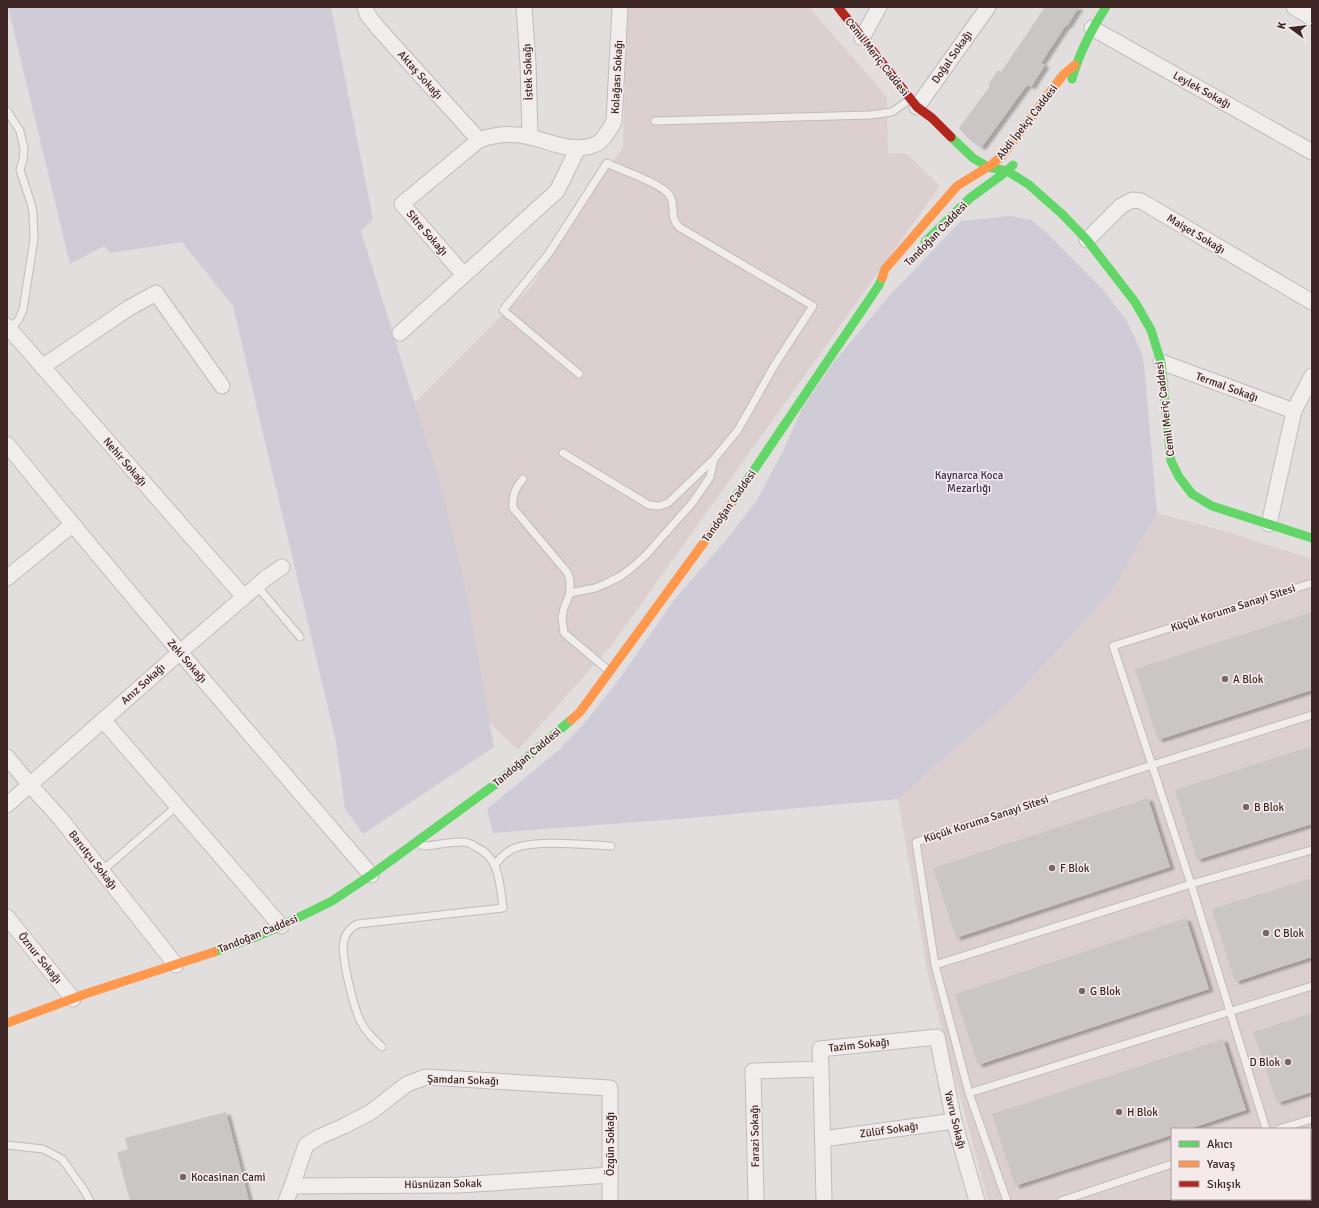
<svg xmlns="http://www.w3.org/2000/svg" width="1319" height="1208" viewBox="0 0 1319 1208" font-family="Signika,sans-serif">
	<defs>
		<filter id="shadow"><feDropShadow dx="4.5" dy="2.5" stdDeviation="1" flood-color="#0004"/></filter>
	</defs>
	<rect width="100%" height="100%" fill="#e3dede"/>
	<!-- built -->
	<g fill="#dbcfcf" fill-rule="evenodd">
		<path d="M 627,7 L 809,7 L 887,97 L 888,153 L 907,154 L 940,186 L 611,646 L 518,750 L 486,719 L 458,556 L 413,404 L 531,287 L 623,147 Z"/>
		<path d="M 1157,513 L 1228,532 L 1312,559 L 1312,1201 L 988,1201 L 929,981 L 898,799 L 1016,695 L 1112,591 ZM 1172,1129 L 1310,1129 L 1310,1199 L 1172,1199 Z"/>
	</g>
	<!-- green -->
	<g fill="#cfcbd7">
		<path d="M 8,7 L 331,7 L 373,219 L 361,231 L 442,491 L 463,577 L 494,747 L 363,834 L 345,809 L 336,742 L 233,306 L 182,242 L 110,253 L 104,246 L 70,264 Z"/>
		<path d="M 1010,216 L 1031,220 L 1046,232 L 1104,291 L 1127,321 L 1142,354 L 1145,374 L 1157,513 L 1112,591 L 1016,695 L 898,799 L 678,819 L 493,833 L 487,809 L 560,749 L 588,719 L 620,678 L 674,600 L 727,539 L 757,500 L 783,451 L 803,407 L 834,362 L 889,296 L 961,221 Z"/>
	</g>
	<!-- building -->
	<g fill="#cbc6c6" filter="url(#shadow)">
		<path d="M 1045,7 L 1079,7 L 1067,26 L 1066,25 L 1041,63 L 1045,65 L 1031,87 L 1027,85 L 981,148 L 968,138 L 959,128 L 990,86 L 988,85 L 998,70 L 1001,72 Z"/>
		<path d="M 1312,612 L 1312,690 L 1158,740 L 1135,669 Z"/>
		<path d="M 1312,746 L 1312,824 L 1197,860 L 1175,790 Z"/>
		<path d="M 1148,798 L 1170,867 L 956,938 L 933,868 Z"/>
		<path d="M 1312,878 L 1312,957 L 1235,982 L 1212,909 Z"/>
		<path d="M 1186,918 L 1209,989 L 978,1065 L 955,994 Z"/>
		<path d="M 1312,1013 L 1312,1092 L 1277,1103 L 1253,1032 Z"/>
		<path d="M 1223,1039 L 1246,1110 L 1189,1129 L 1172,1129 L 1172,1135 L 1015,1186 L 992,1114 Z"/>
		<path d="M 226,1112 L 249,1201 L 130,1201 L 117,1153 L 128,1149 L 125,1138 Z"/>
	</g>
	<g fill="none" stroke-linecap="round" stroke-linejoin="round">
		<!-- lane casing -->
		<g stroke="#c1bcbc" stroke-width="9">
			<g id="lane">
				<path d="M 7,111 L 20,131 L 24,149 L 23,160 L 20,170 L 31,203 L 33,212 L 34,239 L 23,310 L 19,319 L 10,330"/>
				<path d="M 655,121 L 870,115 L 892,112 L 909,100"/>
				<path d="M 563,453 L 649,505 L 659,506 L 668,503 L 714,459 L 738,430 L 774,366 L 813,306 L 679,227 C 669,217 676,207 670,196 C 663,184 621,170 607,163 L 549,253 L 503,310 L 579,374"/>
				<path d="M 523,479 C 515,488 512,496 513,508 L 567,572 L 570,580 L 570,593 L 564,608 L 562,617 L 564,633 L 608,670"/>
				<path d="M 257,586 L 300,637"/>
				<path d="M 570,593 L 595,588 L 607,583 L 621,576 L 634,566 L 646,555 L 693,502 L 710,477 L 714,459"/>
				<path d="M 495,865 C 500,858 505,852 513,849 C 534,839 586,845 611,846"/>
				<path d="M 102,871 L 177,806"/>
				<path d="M 935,965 L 1191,884 L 1312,850"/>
				<path d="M 382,1047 C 374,1040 367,1033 362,1024 C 354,1011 340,953 344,940 C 346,932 351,927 358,924 L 503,908 C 500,886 500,857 476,847 C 472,844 467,842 462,842 C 449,842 437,845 425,846 L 421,845"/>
				<path d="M 969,1093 L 1312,986"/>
				<path d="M 1266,1129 L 1191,884 L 1113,646 L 1312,583"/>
				<path d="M 1279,1129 L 1312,1119"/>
				<path d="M 7,1145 L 43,1149 L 62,1159 L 84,1190 L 90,1201"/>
				<path d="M 1291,1199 L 1291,1201"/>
				<path d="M 1007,1201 L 969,1093 L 935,965 L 916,842 L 1152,765 L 1312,715"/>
				<path d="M 1061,1201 L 1172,1164"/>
			</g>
		</g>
		<!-- street casing -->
		<g stroke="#c1bcbc" stroke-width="17">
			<g id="street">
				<path d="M 365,7 L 367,14 L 378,28 L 479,140"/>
				<path d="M 524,7 L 528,63 L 530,137"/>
				<path d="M 1294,7 L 1312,18"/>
				<path d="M 1092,28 L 1312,152"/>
				<path d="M 862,38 L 879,7"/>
				<path d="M 917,107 L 988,7"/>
				<path d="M 1087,240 L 1121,206 L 1132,200 L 1141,201 L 1312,302"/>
				<path d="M 464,275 L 402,204 L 479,140 C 496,134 513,133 530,137 C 551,142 572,153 594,145 C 603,142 609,130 614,122 L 620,7"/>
				<path d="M 7,326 L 244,597"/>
				<path d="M 400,333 L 557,191 L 578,148"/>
				<path d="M 1161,362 L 1294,411"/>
				<path d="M 42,367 L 129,308 L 156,293 L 222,386"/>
				<path d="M 7,444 C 125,590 248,732 371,875"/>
				<path d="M 1269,524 L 1294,411 L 1312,376"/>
				<path d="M 7,578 L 72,525"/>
				<path d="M 103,720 L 281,926"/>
				<path d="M 7,757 L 30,785 L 60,818 L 176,965"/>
				<path d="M 7,805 L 179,653 L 266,578 L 282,567"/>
				<path d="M 7,917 L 73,999"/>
				<path d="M 821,1069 L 824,1201"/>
				<path d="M 823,1139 L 954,1121"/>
				<path d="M 292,1186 L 306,1145 L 319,1137 L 344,1126 L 371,1112 L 407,1084 L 426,1077 L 610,1088 L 610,1201"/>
				<path d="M 286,1201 L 292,1186 L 459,1185 L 610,1175"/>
				<path d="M 756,1201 L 753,1071 L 821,1069 L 820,1049 L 937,1037 L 954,1121 L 977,1201"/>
			</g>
		</g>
		<!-- lane -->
		<use href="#lane" stroke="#f1eded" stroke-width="7"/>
		<!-- street -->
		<use href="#street" stroke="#f1eded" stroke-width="15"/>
		<!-- fast -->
		<g stroke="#63d668" stroke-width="9">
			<path d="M 1072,79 C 1079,53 1091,30 1106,7"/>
			<path d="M 951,137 L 973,158 L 988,167 L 1007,171 L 1028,184 L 1062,214 L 1087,240 L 1135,302 L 1151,330 L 1161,362 L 1171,461 L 1179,477 L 1192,494 L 1212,506 L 1312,538"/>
			<path d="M 925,242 L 970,198 L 1003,174 L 1013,165"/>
			<path d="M 731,504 L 879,285 L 882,278"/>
			<path d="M 214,952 L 253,938 L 281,926 L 332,901 L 371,875 L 497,783 L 571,720"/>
		</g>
		<!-- slow -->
		<g stroke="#ff974d" stroke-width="9">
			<path d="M 882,278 L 885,269 L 957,186 L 991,165 L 1002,156 L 1063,75 L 1075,65"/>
			<path d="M 571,720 L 580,712 L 713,530 L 731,504"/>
			<path d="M 7,1023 L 85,994 L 214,952"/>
		</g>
		<!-- jam -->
		<path stroke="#b3261e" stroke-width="9" d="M 838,7 L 917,107 L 932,118 L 951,137"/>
	</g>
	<!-- markers -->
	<g fill="#776665" stroke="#f4eaea" stroke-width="1.5">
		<circle cx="1225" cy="679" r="4"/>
		<circle cx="1246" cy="807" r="4"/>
		<circle cx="1052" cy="868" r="4"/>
		<circle cx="1266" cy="933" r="4"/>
		<circle cx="1082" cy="991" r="4"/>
		<circle cx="1288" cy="1062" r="4"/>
		<circle cx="1119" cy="1112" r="4"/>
		<circle cx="183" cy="1177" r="4"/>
	</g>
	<g text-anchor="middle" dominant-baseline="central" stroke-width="3.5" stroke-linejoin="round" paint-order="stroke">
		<!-- street labels -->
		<g font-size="11" fill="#3d2624" stroke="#f4eaea">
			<text transform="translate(877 57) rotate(52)">Cemil Meriç Caddesi</text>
			<text transform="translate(952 57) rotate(-55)">Doğal Sokağı</text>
			<text transform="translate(528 72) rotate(-92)">İstek Sokağı</text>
			<text transform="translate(420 75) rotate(48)">Aktaş Sokağı</text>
			<text transform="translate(617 77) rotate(-87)">Kolağası Sokağı</text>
			<text transform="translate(1202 90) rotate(29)">Leylek Sokağı</text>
			<text transform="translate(1027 122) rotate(-52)">Abdi İpekçi Caddesi</text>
			<text transform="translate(427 233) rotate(49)">Sitre Sokağı</text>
			<text transform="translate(936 234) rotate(-46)">Tandoğan Caddesi</text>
			<text transform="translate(1196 234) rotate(31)">Maişet Sokağı</text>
			<text transform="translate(1227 387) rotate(20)">Termal Sokağı</text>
			<text transform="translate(1165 409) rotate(-97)">Cemil Meriç Caddesi</text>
			<text transform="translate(125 462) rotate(49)">Nehir Sokağı</text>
			<text transform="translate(729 506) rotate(-55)">Tandoğan Caddesi</text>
			<text transform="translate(1233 608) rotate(-18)">Küçük Koruma Sanayi Sitesi</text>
			<text transform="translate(187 661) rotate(49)">Zeki Sokağı</text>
			<text transform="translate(143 684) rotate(-42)">Anız Sokağı</text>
			<text transform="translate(527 757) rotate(-40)">Tandoğan Caddesi</text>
			<text transform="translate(986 819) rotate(-18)">Küçük Koruma Sanayi Sitesi</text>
			<text transform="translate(93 860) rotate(52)">Barutçu Sokağı</text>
			<text transform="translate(258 934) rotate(-22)">Tandoğan Caddesi</text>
			<text transform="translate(40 958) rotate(51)">Öznur Sokağı</text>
			<text transform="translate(859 1045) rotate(-6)">Tazim Sokağı</text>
			<text transform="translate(463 1080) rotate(2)">Şamdan Sokağı</text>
			<text transform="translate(955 1120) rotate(76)">Yavru Sokağı</text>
			<text transform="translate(889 1130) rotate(-8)">Zülüf Sokağı</text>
			<text transform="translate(755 1136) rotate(-91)">Farazi Sokağı</text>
			<text transform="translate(610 1144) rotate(-90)">Özgün Sokağı</text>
			<text transform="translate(443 1184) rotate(-1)">Hüsnüzan Sokak</text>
		</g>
		<!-- park labels -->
		<g font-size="11" fill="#3a315a" stroke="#f4eaea">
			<text x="969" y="475">Kaynarca Koca<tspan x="969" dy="13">Mezarlığı</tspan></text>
		</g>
		<!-- poi labels -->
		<g font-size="11" fill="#3d2624" stroke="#f4eaea" text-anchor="start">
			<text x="1233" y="679">A Blok</text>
			<text x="1254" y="807">B Blok</text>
			<text x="1060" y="868">F Blok</text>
			<text x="1274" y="933">C Blok</text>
			<text x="1090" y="991">G Blok</text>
			<text x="1280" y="1062" text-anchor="end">D Blok</text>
			<text x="1127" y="1112">H Blok</text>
			<text x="191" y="1177">Kocasinan Cami</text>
		</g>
	</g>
	<!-- border -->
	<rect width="1319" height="1208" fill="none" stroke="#3d2624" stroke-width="16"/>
	<!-- legend -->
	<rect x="1171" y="1128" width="140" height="72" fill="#f4eaea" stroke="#ab9c9b"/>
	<rect x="1179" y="1141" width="20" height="6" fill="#63d668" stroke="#ab9c9b"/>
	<text x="1207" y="1148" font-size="12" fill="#3d2624">Akıcı</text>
	<rect x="1179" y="1161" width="20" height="6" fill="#ff974d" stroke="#ab9c9b"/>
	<text x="1207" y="1168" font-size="12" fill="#3d2624">Yavaş</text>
	<rect x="1179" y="1181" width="20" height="6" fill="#b3261e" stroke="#ab9c9b"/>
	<text x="1207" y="1188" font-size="12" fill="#3d2624">Sıkışık</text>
	<!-- north arrow -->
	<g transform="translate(1291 28) rotate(285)" stroke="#f4eaea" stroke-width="3" paint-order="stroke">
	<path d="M0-3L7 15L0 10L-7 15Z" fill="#3d2624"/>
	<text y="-6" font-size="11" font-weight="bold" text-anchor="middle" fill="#3d2624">K</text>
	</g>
</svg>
